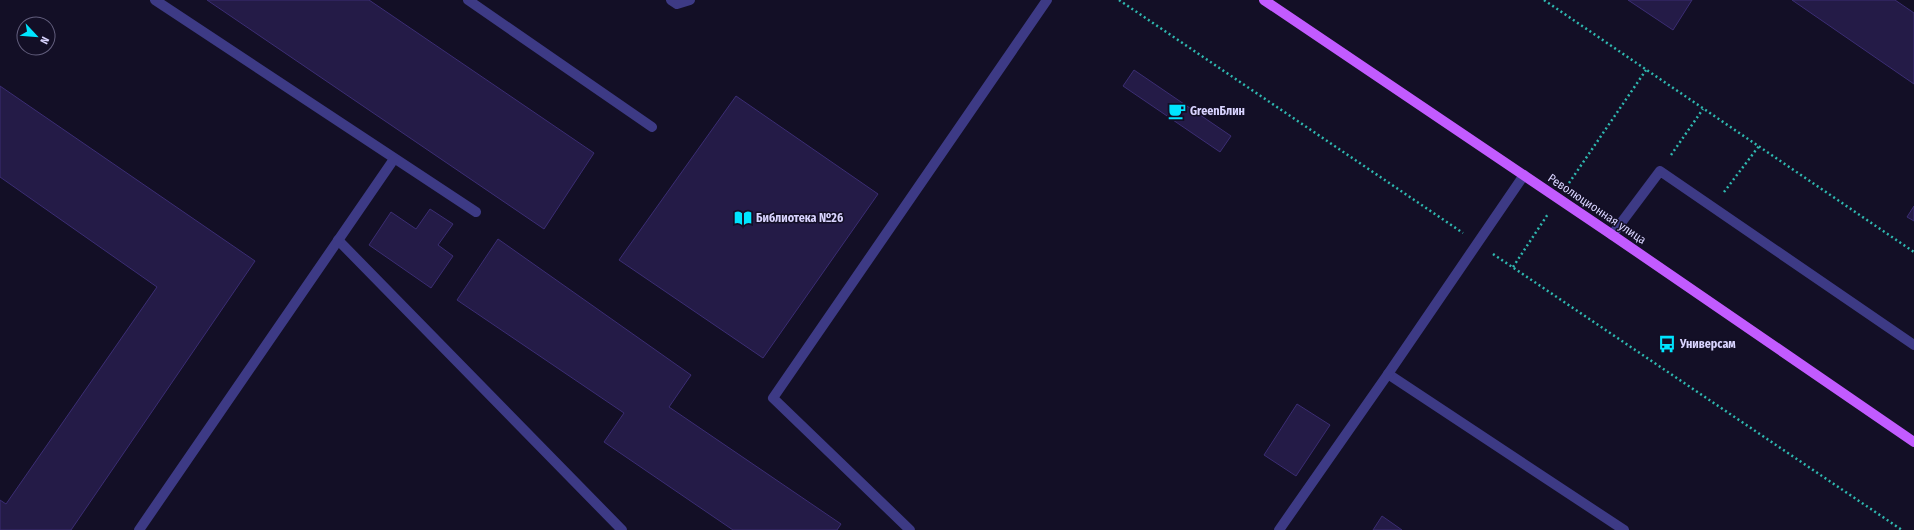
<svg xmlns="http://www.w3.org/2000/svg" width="1914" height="530" viewBox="0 0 1914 530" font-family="'Fira Sans Condensed',sans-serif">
	<rect width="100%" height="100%" fill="#130f26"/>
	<!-- building -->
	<g fill="#241b47" stroke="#3b2d73">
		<path d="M 207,0 L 369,0 L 594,153 L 544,229 Z"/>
		<path d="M 1628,0 L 1692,0 L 1673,30 Z"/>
		<path d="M 1792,0 L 1895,0 L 1914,13 L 1914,84 Z"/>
		<path d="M 1134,70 L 1231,136 L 1220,152 L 1123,86 Z"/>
		<path d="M 0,86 L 255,261 L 71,530 L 0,530 L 0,500 L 6,504 L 157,287 L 0,177 Z"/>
		<path d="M 736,96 L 878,194 L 763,358 L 619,260 Z"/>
		<path d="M 1914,206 L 1914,221 L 1907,217 Z"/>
		<path d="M 430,209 L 453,224 L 438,245 L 453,256 L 431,288 L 369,245 L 391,212 L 416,229 Z"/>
		<path d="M 498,239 L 691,375 L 669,407 L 841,524 L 837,530 L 733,530 L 604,442 L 624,413 L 457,300 Z"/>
		<path d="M 1297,404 L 1330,425 L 1296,476 L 1264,455 Z"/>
		<path d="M 1382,516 L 1402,530 L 1373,530 Z"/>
	</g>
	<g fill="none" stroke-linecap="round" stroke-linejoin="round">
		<!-- path -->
		<g stroke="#2fb8b0" stroke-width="2.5" stroke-dasharray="2 3" stroke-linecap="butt">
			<path d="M 1119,0 L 1463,233"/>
			<path d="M 1544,0 L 1914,252"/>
			<path d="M 1671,155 L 1703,109"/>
			<path d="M 1569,183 L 1646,70"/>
			<path d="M 1724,192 L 1759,146"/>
			<path d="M 1493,254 L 1902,530"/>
			<path d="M 1513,267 L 1548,214"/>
		</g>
		<!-- minor -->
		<g stroke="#3d3a85" stroke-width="10">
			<path d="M 155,0 L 476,212"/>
			<path d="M 468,0 L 652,127"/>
			<path d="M 671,0 L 677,4 L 690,0"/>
			<path d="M 1612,235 L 1660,171 L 1914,345"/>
			<path d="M 338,240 L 622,530"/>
			<path d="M 1388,374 L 1624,530"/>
			<path d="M 139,530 L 394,159"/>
			<path d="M 910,530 L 773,398 L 1047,0"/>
			<path d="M 1279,530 L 1388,374 L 1524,175"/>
		</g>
		<!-- major -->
		<path stroke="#c25bff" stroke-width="10" d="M 1264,0 L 1608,232 L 1914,442"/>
	</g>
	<!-- icons -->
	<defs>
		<g id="cafe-bare" transform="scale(1.38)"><path d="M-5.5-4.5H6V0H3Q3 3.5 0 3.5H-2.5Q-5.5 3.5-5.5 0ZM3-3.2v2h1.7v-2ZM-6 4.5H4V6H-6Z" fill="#00e5ff" stroke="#130f26" stroke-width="2.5" paint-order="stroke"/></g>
		<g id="library-bare" transform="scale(1.38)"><path d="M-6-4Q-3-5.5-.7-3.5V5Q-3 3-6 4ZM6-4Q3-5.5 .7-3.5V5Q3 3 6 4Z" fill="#00e5ff" stroke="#130f26" stroke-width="2.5" paint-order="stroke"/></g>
		<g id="bus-bare" transform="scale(1.38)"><path d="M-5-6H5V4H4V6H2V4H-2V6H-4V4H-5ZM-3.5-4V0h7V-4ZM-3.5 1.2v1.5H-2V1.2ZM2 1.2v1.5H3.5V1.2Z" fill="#00e5ff" stroke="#130f26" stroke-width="2.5" paint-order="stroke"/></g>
	</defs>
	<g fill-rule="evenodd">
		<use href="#cafe-bare" x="1177" y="111"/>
		<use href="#library-bare" x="743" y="218"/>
		<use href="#bus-bare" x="1667" y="344"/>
	</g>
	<g text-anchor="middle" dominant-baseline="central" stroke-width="3" stroke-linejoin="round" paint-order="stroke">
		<!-- poi labels -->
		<g font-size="12" font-weight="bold" fill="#d9d4ff" stroke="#130f26" text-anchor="start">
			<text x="1190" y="111">GreenБлин</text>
			<text x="756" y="218">Библиотека №26</text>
			<text x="1680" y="344">Универсам</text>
		</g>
		<!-- street labels -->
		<g font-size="12" fill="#d9d4ff" stroke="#130f26">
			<text transform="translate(1597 209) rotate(34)">Революционная улица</text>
		</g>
	</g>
	<!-- north arrow -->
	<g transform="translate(36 36) rotate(116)"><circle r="19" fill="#130f26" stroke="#625e7d"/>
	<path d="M0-3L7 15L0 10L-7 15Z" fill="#00e5ff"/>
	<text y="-6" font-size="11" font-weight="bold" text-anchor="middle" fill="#d9d4ff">N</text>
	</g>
</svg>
